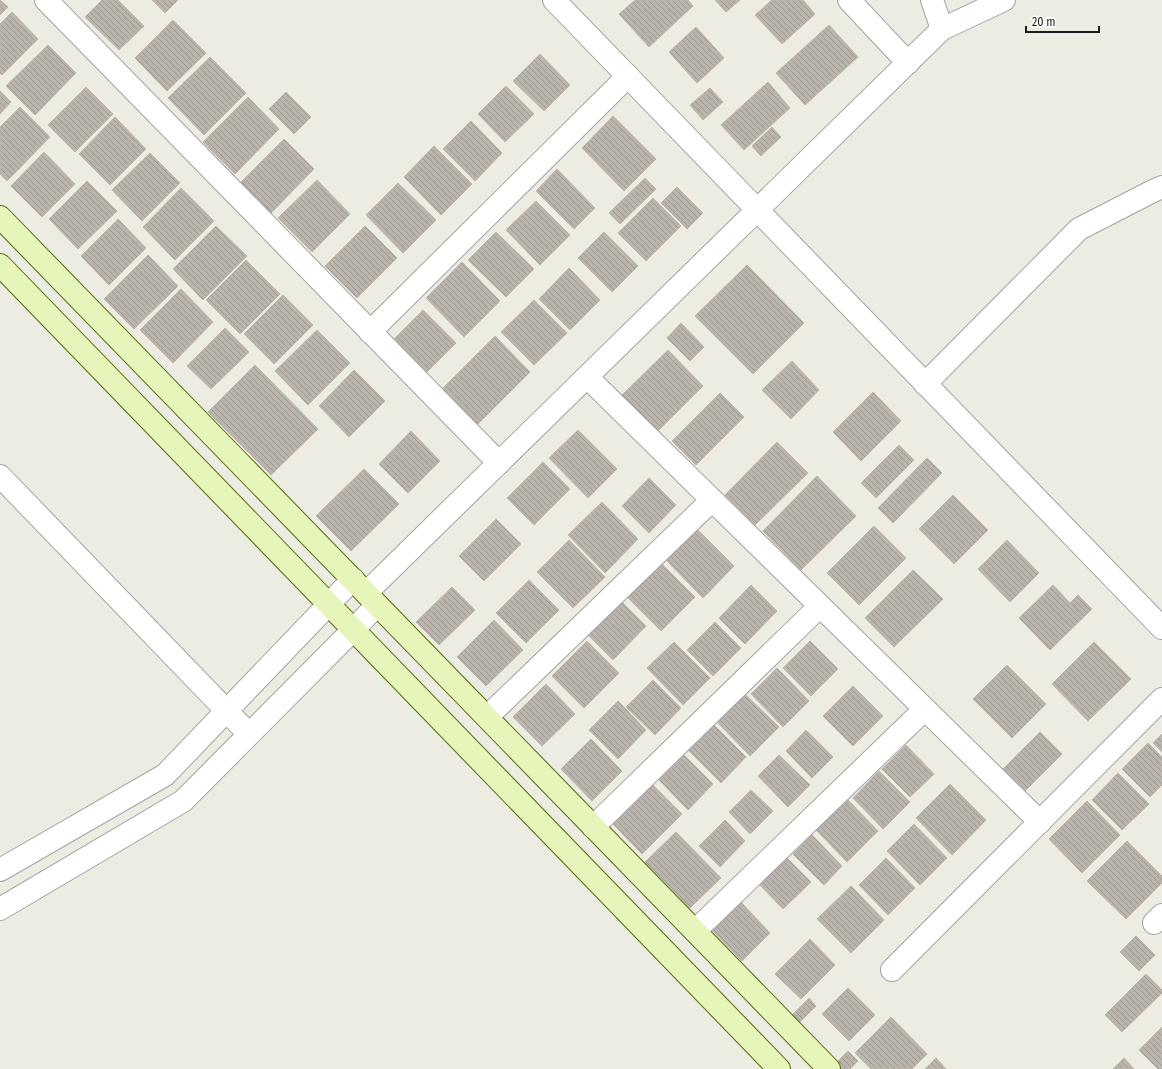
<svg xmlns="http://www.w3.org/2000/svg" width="1162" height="1069" viewBox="0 0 1162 1069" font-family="'Fira Sans Condensed',sans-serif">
	<defs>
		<pattern id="building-back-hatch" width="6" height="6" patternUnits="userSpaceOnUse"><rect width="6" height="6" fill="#b9b4ac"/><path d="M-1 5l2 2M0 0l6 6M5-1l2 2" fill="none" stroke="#9e9a93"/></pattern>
	</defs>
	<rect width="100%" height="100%" fill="#edece3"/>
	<!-- building -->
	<g fill="url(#building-back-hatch)" stroke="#beb5a6">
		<path d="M 0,0 L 8,7 L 0,15 Z"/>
		<path d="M 102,0 L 118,0 L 144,26 L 119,50 L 85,17 Z"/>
		<path d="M 152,0 L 178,0 L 165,13 Z"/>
		<path d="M 635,0 L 688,0 L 693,6 L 649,47 L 619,14 Z"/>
		<path d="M 715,0 L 740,0 L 726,12 Z"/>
		<path d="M 772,0 L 803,0 L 815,14 L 782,44 L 755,15 Z"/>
		<path d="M 12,12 L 38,39 L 2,75 L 0,73 L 0,24 Z"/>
		<path d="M 173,20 L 206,53 L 167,91 L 135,58 Z"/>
		<path d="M 829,25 L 858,57 L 805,105 L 776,73 Z"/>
		<path d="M 696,27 L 724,58 L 697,83 L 669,52 Z"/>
		<path d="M 48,45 L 76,73 L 35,115 L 6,86 Z"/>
		<path d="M 540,54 L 570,85 L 544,111 L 513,81 Z"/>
		<path d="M 210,57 L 246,93 L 204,135 L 168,98 Z"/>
		<path d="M 768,82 L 790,108 L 744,150 L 721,125 Z"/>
		<path d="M 506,86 L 534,114 L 505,142 L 478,114 Z"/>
		<path d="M 86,87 L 113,114 L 75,152 L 48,125 Z"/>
		<path d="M 710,88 L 723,102 L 703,120 L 690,105 Z"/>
		<path d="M 0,91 L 11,102 L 0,114 Z"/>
		<path d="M 286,92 L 311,117 L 294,134 L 269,109 Z"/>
		<path d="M 248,97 L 279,129 L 235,174 L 203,142 Z"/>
		<path d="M 20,107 L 50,137 L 7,181 L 0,174 L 0,127 Z"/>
		<path d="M 613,116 L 656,159 L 624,191 L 582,148 Z"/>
		<path d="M 115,117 L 146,149 L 110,185 L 79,154 Z"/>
		<path d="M 471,121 L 502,153 L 475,181 L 443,149 Z"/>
		<path d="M 772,127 L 781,137 L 761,156 L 752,146 Z"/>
		<path d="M 284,139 L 314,169 L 270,214 L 240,183 Z"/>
		<path d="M 434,146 L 472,184 L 441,215 L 404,177 Z"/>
		<path d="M 44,152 L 75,184 L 42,217 L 11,186 Z"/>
		<path d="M 150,153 L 180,183 L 142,221 L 112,190 Z"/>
		<path d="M 557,169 L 595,208 L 574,229 L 536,191 Z"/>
		<path d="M 645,178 L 656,189 L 620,224 L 609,213 Z"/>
		<path d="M 317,180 L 350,214 L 312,252 L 278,218 Z"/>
		<path d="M 87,181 L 117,211 L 78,249 L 49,219 Z"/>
		<path d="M 398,183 L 436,220 L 403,253 L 366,215 Z"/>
		<path d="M 677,187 L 703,213 L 687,229 L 661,203 Z"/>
		<path d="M 181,188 L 214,221 L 175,260 L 143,227 Z"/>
		<path d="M 653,198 L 681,226 L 646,261 L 618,233 Z"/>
		<path d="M 536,201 L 570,235 L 540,265 L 506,230 Z"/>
		<path d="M 118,219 L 146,248 L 109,285 L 81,256 Z"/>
		<path d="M 216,226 L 247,256 L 203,300 L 173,269 Z"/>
		<path d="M 365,226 L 397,258 L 357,298 L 325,266 Z"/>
		<path d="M 496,232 L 534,269 L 506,297 L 468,260 Z"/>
		<path d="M 604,232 L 638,266 L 612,292 L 578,258 Z"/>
		<path d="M 148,255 L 178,286 L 134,329 L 104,299 Z"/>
		<path d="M 246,260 L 280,294 L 240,334 L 206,300 Z"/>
		<path d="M 462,262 L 500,301 L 464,337 L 426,298 Z"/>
		<path d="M 747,265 L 804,323 L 753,374 L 695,316 Z"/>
		<path d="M 569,268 L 600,300 L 570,330 L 539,299 Z"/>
		<path d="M 181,289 L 213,322 L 173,363 L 140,330 Z"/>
		<path d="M 283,295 L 313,325 L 274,364 L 244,334 Z"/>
		<path d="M 534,300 L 567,333 L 534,365 L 501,332 Z"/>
		<path d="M 423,310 L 456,343 L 425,374 L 392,341 Z"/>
		<path d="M 681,323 L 704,347 L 690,361 L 667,338 Z"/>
		<path d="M 225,328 L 249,352 L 211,389 L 187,366 Z"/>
		<path d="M 317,330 L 350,363 L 308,405 L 275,371 Z"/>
		<path d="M 495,336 L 530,372 L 477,425 L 442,389 Z"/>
		<path d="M 668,350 L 703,386 L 657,432 L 621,396 Z"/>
		<path d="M 792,361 L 819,390 L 791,419 L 762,390 Z"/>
		<path d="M 255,365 L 318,429 L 271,475 L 208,412 Z"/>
		<path d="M 354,370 L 385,401 L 349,437 L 319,406 Z"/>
		<path d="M 873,392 L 901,421 L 861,461 L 833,432 Z"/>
		<path d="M 720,393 L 744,417 L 696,465 L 672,441 Z"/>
		<path d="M 578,430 L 617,469 L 588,498 L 549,458 Z"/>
		<path d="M 411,431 L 440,461 L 408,493 L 379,464 Z"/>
		<path d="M 777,442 L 808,473 L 755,525 L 725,495 Z"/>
		<path d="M 899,445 L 914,460 L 876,498 L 861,483 Z"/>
		<path d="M 927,458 L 942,473 L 893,523 L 878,508 Z"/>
		<path d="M 543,462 L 570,489 L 534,525 L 507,498 Z"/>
		<path d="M 364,469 L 399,504 L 351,551 L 316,516 Z"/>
		<path d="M 817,476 L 856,516 L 801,570 L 763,531 Z"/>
		<path d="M 649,478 L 676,505 L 649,533 L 622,506 Z"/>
		<path d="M 953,495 L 988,530 L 954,564 L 919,529 Z"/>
		<path d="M 602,502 L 638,539 L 605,573 L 568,535 Z"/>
		<path d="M 496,519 L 521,544 L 484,581 L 459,556 Z"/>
		<path d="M 874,526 L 906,558 L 859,605 L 827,573 Z"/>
		<path d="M 695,527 L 734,566 L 703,598 L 664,558 Z"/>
		<path d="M 569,540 L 605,577 L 573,608 L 537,572 Z"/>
		<path d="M 1007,540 L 1039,573 L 1010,602 L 978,569 Z"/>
		<path d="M 658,560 L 695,597 L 661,631 L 624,594 Z"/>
		<path d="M 913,570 L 943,599 L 894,647 L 865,618 Z"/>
		<path d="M 529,580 L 559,610 L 526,643 L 496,613 Z"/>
		<path d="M 751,585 L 777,611 L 745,644 L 719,618 Z"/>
		<path d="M 1053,585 L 1070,603 L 1078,595 L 1092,609 L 1050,650 L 1019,618 Z"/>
		<path d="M 452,587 L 475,610 L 439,645 L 416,622 Z"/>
		<path d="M 621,601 L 646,626 L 613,660 L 588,635 Z"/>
		<path d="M 494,620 L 523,650 L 486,686 L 457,657 Z"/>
		<path d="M 715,622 L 741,648 L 713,676 L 687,650 Z"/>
		<path d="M 587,641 L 619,673 L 584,708 L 552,676 Z"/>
		<path d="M 810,641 L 838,669 L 811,696 L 783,668 Z"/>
		<path d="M 674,642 L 710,678 L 683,705 L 647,668 Z"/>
		<path d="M 1094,642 L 1131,679 L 1088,721 L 1052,684 Z"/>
		<path d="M 1007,665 L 1046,704 L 1012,738 L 973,699 Z"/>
		<path d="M 777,668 L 809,701 L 783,727 L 751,694 Z"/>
		<path d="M 653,680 L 681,708 L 655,735 L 626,707 Z"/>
		<path d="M 546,684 L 575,714 L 542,746 L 513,717 Z"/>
		<path d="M 853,686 L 883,716 L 853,746 L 823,716 Z"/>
		<path d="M 745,694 L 779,727 L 750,756 L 717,722 Z"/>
		<path d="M 618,701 L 646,730 L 618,759 L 589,730 Z"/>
		<path d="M 712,723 L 746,757 L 721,783 L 686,748 Z"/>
		<path d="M 806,730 L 833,757 L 812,778 L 786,751 Z"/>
		<path d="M 1040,732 L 1062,754 L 1025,791 L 1003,769 Z"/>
		<path d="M 1162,734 L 1162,752 L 1153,743 Z"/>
		<path d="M 591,739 L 622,771 L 592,801 L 561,769 Z"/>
		<path d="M 1148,743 L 1162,757 L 1162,785 L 1150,797 L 1122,769 Z"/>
		<path d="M 906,745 L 934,774 L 910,797 L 882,769 Z"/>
		<path d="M 684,755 L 713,784 L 688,810 L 659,780 Z"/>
		<path d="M 779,755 L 810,785 L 788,807 L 758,776 Z"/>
		<path d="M 879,771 L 910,802 L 883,829 L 853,798 Z"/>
		<path d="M 1118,773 L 1149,804 L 1122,830 L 1092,800 Z"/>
		<path d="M 651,783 L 682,814 L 642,854 L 612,823 Z"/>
		<path d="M 950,784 L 986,820 L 952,855 L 916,818 Z"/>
		<path d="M 751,790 L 773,811 L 750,834 L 729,812 Z"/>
		<path d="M 847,799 L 878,831 L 847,862 L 816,830 Z"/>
		<path d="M 1087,801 L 1120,835 L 1082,873 L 1049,839 Z"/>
		<path d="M 725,820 L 745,841 L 720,867 L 699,846 Z"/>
		<path d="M 914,824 L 947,858 L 920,885 L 887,851 Z"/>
		<path d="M 676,832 L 721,878 L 690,908 L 645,862 Z"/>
		<path d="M 812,835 L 842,866 L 824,885 L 793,854 Z"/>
		<path d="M 1127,841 L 1162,876 L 1162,883 L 1126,919 L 1087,881 Z"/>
		<path d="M 785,856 L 811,882 L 783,909 L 758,883 Z"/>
		<path d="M 886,858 L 915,888 L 888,915 L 859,885 Z"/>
		<path d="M 851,886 L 884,920 L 851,953 L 817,919 Z"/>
		<path d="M 738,899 L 770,933 L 742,961 L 709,927 Z"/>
		<path d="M 1136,936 L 1155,955 L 1139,971 L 1120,952 Z"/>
		<path d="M 810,939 L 835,965 L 801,999 L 775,974 Z"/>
		<path d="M 1146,974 L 1162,990 L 1162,993 L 1122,1032 L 1105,1015 Z"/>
		<path d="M 848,988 L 875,1015 L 849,1041 L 822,1014 Z"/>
		<path d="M 809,998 L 816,1006 L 798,1024 L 791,1016 Z"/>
		<path d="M 891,1017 L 927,1054 L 912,1069 L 871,1069 L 855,1053 Z"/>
		<path d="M 1162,1027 L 1162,1069 L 1158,1069 L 1139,1050 Z"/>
		<path d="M 848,1051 L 858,1061 L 850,1069 L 840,1069 L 835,1064 Z"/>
		<path d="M 936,1058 L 946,1069 L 925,1069 Z"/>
		<path d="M 1124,1058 L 1134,1069 L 1113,1069 Z"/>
	</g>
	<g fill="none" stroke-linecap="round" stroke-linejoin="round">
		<!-- street casing -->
		<g stroke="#a3a3a3" stroke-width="24">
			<g id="street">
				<path d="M 46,0 L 499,463"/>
				<path d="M 554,0 L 1162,628"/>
				<path d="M 849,0 L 908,63"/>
				<path d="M 932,0 L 942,29"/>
				<path d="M 370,332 L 628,76"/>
				<path d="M 587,377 L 1040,822"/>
				<path d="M 925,384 L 1079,229 L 1151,192 L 1162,187"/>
				<path d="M 0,476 L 249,734"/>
				<path d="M 366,593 L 942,29 L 1004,0"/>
				<path d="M 487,717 L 712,500"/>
				<path d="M 593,827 L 820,606"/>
				<path d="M 0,870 L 165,775 L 353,579"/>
				<path d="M 0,909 L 183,801 L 353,630 L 377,605"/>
				<path d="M 1154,923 L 1162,915"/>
				<path d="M 695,931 L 925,709"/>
				<path d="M 892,970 L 1162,699"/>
			</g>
		</g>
		<!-- secondary casing -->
		<g stroke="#4f6b0c" stroke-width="24">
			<g id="secondary">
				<path d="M 0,217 L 829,1069"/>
				<path d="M 0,265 L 779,1069"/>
			</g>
		</g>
		<!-- street -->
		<use href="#street" stroke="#fff" stroke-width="22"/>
		<!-- secondary -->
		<use href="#secondary" stroke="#e6f5b9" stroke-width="22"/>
	</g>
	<!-- scale -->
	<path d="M1026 26v6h73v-6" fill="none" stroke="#1c1c1c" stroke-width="2"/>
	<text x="1032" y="26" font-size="12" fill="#1c1c1c" stroke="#ffffff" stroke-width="3" paint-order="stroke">20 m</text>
</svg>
